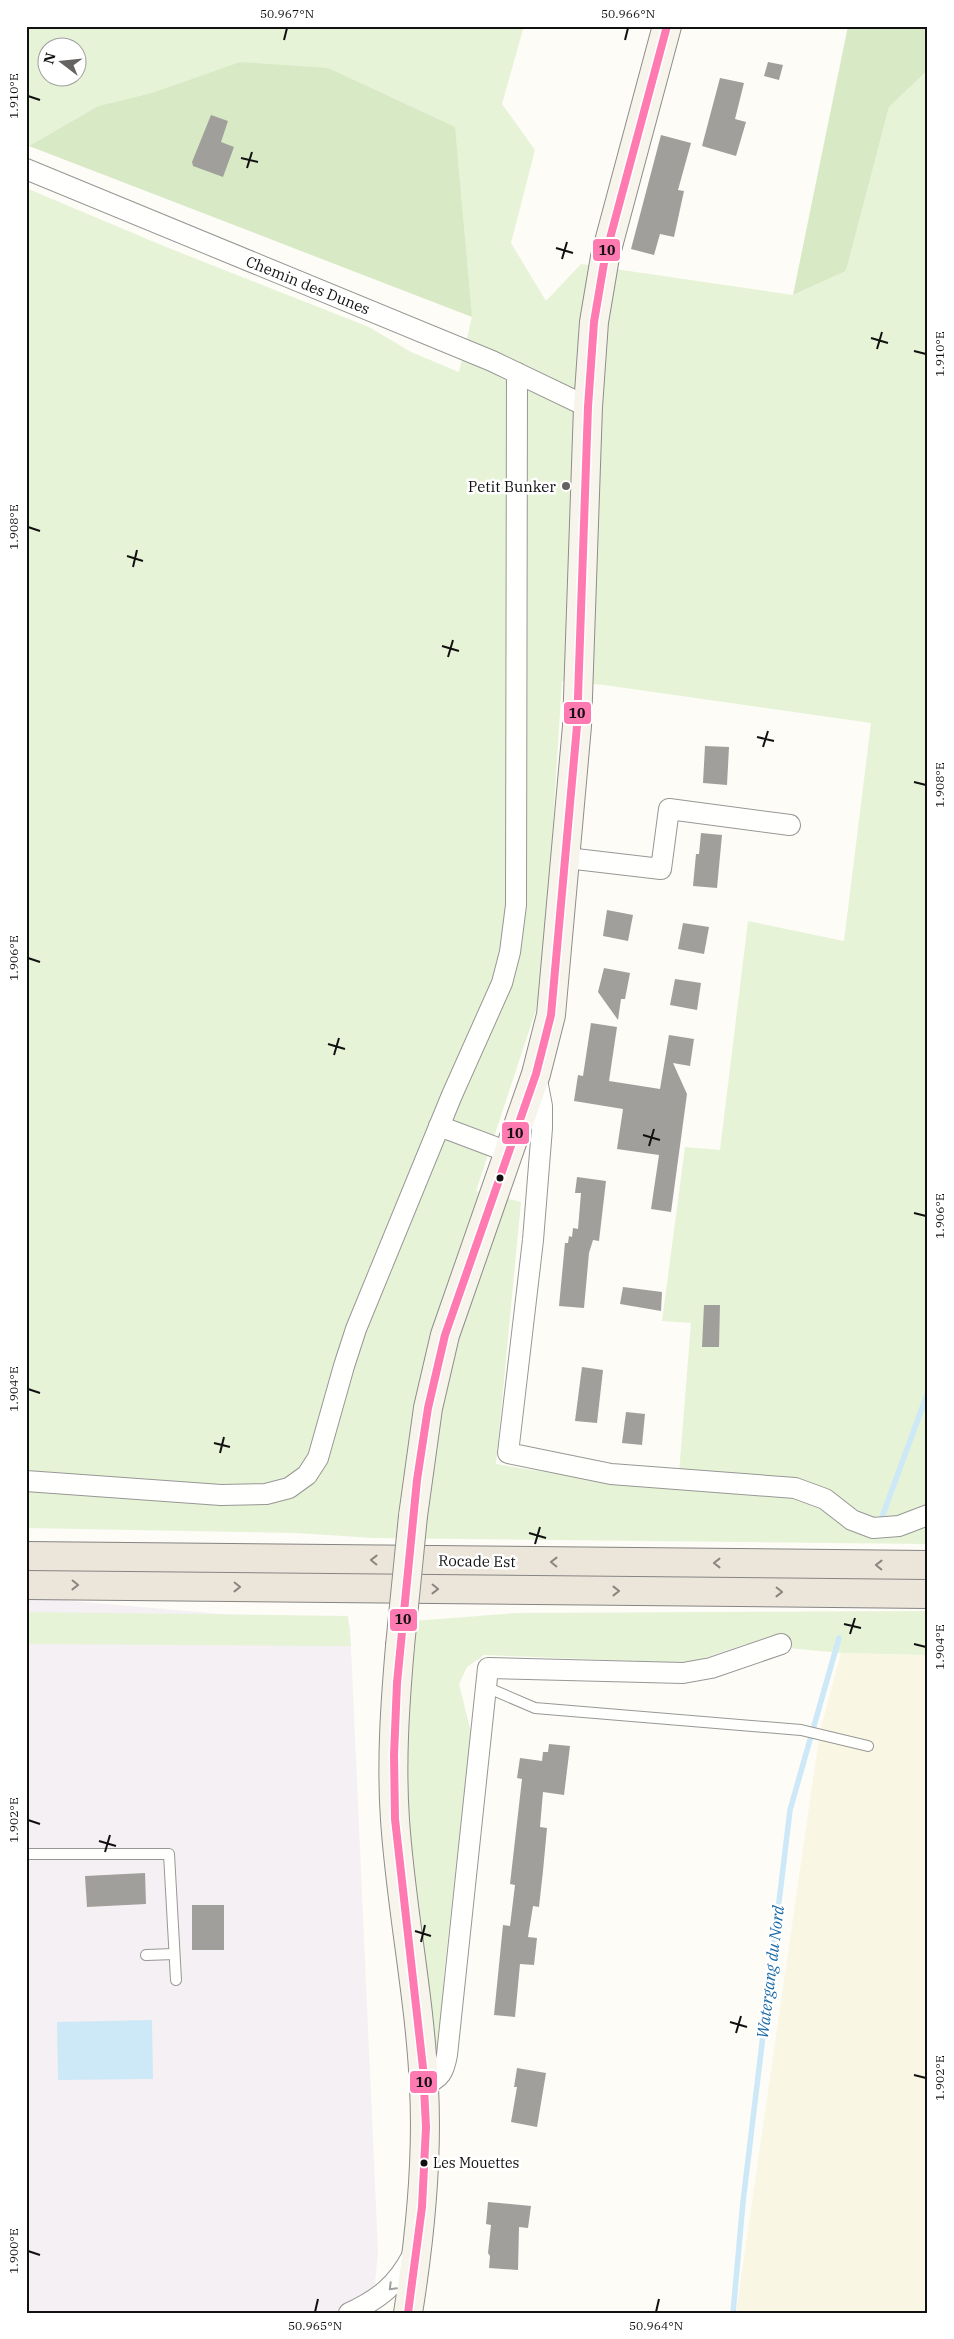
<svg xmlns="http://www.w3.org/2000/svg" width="954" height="2339" viewBox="0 0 954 2339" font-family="'IBM Plex Serif',serif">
	<rect width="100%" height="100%" fill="#fdfcf7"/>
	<!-- industrial -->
	<path fill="#f5f0f3" d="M 26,1597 L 350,1625 L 378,2252 L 372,2313 L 26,2313 Z"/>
	<!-- farmland -->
	<path fill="#f9f7e4" d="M 841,1653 L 928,1655 L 928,2313 L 736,2313 L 820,1731 Z"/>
	<!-- green -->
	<g fill="#e7f3d7" fill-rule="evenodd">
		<path d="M 26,26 L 524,26 L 502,104 L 535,150 L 511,243 L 546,301 L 581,264 L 793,295 L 846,271 L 889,107 L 928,70 L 928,1544 L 374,1538 L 296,1533 L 26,1528 L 26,188 L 166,247 L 369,327 L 411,352 L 459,372 L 472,317 L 155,92 L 98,106 L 29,146 L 26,145 ZM 48,48 L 78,48 L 78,78 L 48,78 ZM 562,681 L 604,685 L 871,723 L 844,941 L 748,921 L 720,1150 L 685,1147 L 662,1321 L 691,1323 L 678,1485 C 616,1482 557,1475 496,1464 L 521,1202 L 476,1191 L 536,1010 L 544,965 Z"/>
		<path d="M 928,1611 L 928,1655 L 841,1653 L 746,1644 L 689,1663 L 484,1655 L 467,1667 L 459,1684 L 471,1732 L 444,1974 L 440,2049 L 436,2058 L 408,1839 L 407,1736 L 413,1621 L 515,1613 Z"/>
		<path d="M 26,1612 L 348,1616 L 351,1646 L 26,1644 Z"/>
	</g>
	<!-- forest -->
	<g fill="#d8eac5">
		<path d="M 848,26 L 928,26 L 928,70 L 889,107 L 846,271 L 793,295 Z"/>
		<path d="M 240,62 L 328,68 L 455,127 L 472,317 L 29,146 L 98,106 L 155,92 Z"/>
	</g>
	<!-- water -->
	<path fill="#cde8f7" d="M 152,2020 L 153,2079 L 58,2080 L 57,2022 Z"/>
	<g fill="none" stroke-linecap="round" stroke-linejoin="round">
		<!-- stream -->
		<g stroke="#cde8f7" stroke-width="5.5">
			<path d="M 882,1517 L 928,1392"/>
			<path d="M 733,2313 L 743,2202 L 790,1810 L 839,1638"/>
		</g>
	</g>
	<!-- building -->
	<g fill="#a19f9c">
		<path d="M 768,62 L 783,65 L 779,80 L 764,76 Z"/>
		<path d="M 720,78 L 744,83 L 735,119 L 746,122 L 736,156 L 702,146 Z"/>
		<path d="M 211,115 L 228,121 L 221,142 L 234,147 L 223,177 L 193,166 L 192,162 Z"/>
		<path d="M 661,135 L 691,143 L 678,190 L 684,191 L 674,237 L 660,234 L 654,255 L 631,249 Z"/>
		<path d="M 705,746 L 729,747 L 727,785 L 703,783 Z"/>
		<path d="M 701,833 L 722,835 L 717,888 L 693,886 L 696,854 L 699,854 Z"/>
		<path d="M 607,910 L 633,915 L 628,941 L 603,936 Z"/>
		<path d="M 683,923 L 709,927 L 704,954 L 678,949 Z"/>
		<path d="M 604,968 L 630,973 L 625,999 L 621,999 L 618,1020 L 598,992 Z"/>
		<path d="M 675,979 L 701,983 L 697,1010 L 670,1005 Z"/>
		<path d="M 591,1023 L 617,1027 L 609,1081 L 641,1086 L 660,1089 L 669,1035 L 694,1039 L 690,1066 L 673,1063 L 687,1094 L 671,1212 L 651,1209 L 659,1155 L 617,1149 L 623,1109 L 574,1101 L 578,1075 L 583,1076 Z"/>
		<path d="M 577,1177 L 606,1181 L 599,1241 L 593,1240 L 589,1253 L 584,1308 L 559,1306 L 565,1243 L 568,1243 L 569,1236 L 572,1237 L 573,1228 L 578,1229 L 581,1193 L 575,1193 Z"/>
		<path d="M 623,1287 L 662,1292 L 661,1311 L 620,1304 Z"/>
		<path d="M 704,1305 L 720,1305 L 719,1347 L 702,1347 Z"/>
		<path d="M 582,1367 L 603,1370 L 597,1423 L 575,1421 Z"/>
		<path d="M 626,1412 L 645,1414 L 642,1445 L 622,1443 Z"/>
		<path d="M 549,1744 L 570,1746 L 564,1795 L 543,1792 L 540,1827 L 547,1828 L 543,1871 L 539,1907 L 533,1906 L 528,1937 L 537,1938 L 534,1965 L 520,1964 L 515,2017 L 494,2015 L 503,1925 L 510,1926 L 515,1885 L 510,1884 L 522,1779 L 517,1778 L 520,1758 L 542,1761 L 543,1752 L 548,1752 Z"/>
		<path d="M 145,1873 L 146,1904 L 87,1907 L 85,1876 Z"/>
		<rect x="192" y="1905" width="32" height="45"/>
		<path d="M 517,2068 L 546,2073 L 537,2127 L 511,2122 L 517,2087 L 514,2087 Z"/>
		<path d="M 488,2202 L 531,2206 L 528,2228 L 519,2227 L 518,2270 L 489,2268 L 490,2256 L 488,2253 L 491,2225 L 486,2224 Z"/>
	</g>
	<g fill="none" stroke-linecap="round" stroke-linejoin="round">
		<!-- service casing -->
		<g stroke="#979795" stroke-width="12">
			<g id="service">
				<path d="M 486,1687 L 535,1708 L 801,1730 L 868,1746"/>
				<path d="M 26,1854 L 169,1854 L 176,1980"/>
				<path d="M 146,1955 L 174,1954"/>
			</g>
		</g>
		<!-- minor casing -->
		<g stroke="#979795" stroke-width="22">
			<g id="minor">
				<path d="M 26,169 L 492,361 L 588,407"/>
				<path d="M 567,858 L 661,869 L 669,809 L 790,825"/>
				<path d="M 536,1075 L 542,1106 L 542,1128 L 533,1240 L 508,1453 L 611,1474 L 795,1488 L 825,1499 L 852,1520 L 873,1528 L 899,1526 L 928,1515"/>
				<path d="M 439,1126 L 508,1152"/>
				<path d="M 26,1481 L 221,1495 L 266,1494 L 289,1488 L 307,1475 L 318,1458 L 344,1366 L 356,1329 L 452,1095 L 502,983 L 510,952 L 516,905 L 517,373"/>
				<path d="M 424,2084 C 441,2079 444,2071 447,2055 L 488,1668 L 683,1673 L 711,1668 L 781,1644"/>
				<path d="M 349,2313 C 378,2300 397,2285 412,2256"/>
			</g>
		</g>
		<!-- secondary casing -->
		<g stroke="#8e8d8b" stroke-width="30">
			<g id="secondary">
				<path d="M 413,1516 L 428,1408 L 445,1335 L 536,1074 L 551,1015 L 577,726 L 588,407 L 594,322 L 605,257 L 667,26"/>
				<path d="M 400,1646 C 395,1704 391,1762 395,1820 C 401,1909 420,1997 424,2087 C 428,2163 420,2238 408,2313"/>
			</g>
		</g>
		<!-- trunk casing -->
		<g stroke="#858482" stroke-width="30">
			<g id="trunk">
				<path d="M 26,1556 L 928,1565"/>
				<path d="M 26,1585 L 928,1594"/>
			</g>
		</g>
		<!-- service -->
		<use href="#service" stroke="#fffffe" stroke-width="10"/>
		<!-- minor -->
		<use href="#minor" stroke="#fffffe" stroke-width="20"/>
		<!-- secondary -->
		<use href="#secondary" stroke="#f6f4eb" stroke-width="28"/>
		<!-- trunk -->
		<use href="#trunk" stroke="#ece5da" stroke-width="28"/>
		<!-- secondary-bridge casing -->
		<g stroke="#8e8d8b" stroke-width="30" stroke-linecap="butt">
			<path id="secondary-bridge" d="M 400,1646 L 413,1516"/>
		</g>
		<!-- secondary-bridge -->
		<use href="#secondary-bridge" stroke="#f6f4eb" stroke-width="28"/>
		<!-- bus-1 casing -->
		<g stroke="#fff" stroke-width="11">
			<path id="bus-1" d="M 408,2313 L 422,2207 L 426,2127 L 423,2068 L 395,1819 L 394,1755 L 397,1683 L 417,1480 L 428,1408 L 445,1335 L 536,1074 L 551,1015 L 577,726 L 588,407 L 594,322 L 605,257 L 667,26"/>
		</g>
		<!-- bus-1 -->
		<use href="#bus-1" stroke="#ff7ab1" stroke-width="8"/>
	</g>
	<!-- one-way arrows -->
	<defs><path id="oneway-chevron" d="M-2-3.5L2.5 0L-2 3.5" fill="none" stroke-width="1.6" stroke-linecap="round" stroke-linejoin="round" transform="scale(1.25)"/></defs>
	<g stroke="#898680">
		<use href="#oneway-chevron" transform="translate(374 1560) rotate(-179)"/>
		<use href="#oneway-chevron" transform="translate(554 1562) rotate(-179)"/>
		<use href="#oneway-chevron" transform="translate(717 1563) rotate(-180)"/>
		<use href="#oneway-chevron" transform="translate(879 1565) rotate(-179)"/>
		<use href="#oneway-chevron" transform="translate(75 1585) rotate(1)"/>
		<use href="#oneway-chevron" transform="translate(237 1587) rotate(1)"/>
		<use href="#oneway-chevron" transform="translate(435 1589) rotate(1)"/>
		<use href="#oneway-chevron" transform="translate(616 1591)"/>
		<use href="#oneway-chevron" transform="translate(779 1592) rotate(1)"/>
	</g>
	<use stroke="#a0a09f" href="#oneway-chevron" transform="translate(392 2287) rotate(135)"/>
	<!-- ticks -->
	<path fill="none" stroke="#111" stroke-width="2" d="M 284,40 L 287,28M 625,40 L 628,28M 28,96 L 40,100M 241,158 L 258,162M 247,168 L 252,152M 556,248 L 573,253M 562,259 L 567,242M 871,338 L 888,343M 877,349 L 882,332M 914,351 L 926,354M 28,527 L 40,531M 127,556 L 143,561M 133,567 L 137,550M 442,646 L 459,651M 448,657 L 453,640M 757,737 L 774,741M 763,747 L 768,731M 914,782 L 926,785M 28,958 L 40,962M 328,1044 L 345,1049M 334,1055 L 339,1038M 643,1135 L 660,1140M 649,1146 L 654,1129M 914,1213 L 926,1216M 28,1389 L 40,1393M 214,1443 L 230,1447M 220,1453 L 224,1437M 529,1533 L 546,1538M 535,1544 L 540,1527M 844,1624 L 861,1628M 850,1634 L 855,1618M 914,1644 L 926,1647M 28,1820 L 40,1824M 99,1841 L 116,1846M 105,1852 L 110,1835M 415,1931 L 431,1936M 421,1942 L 425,1925M 730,2022 L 747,2027M 736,2033 L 741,2016M 914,2075 L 926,2078M 28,2251 L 40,2255M 315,2312 L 318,2299M 656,2312 L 659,2299"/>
	<!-- markers -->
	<circle fill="#646362" stroke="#fff" stroke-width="2" cx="566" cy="486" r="5"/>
	<g fill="#111" stroke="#fff" stroke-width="2">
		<circle cx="500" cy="1178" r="4.5"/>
		<circle cx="424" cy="2163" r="4.5"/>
	</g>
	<g text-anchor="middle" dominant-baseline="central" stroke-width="5" stroke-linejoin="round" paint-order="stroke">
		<!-- bus labels -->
		<g font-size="14" fill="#111" stroke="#fff" text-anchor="start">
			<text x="433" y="2163">Les Mouettes</text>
		</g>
		<!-- street labels -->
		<g font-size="15" fill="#111" stroke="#fff">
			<text transform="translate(308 285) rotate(22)">Chemin des Dunes</text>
			<text transform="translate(477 1561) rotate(1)">Rocade Est</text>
		</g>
		<!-- poi labels -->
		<g font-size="15" fill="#111" stroke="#fff" text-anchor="end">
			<text x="556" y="486">Petit Bunker</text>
		</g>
		<!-- water labels -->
		<g font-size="16" font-style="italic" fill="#1768a6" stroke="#fff">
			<text transform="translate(770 1972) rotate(-83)">Watergang du Nord</text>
		</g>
	</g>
	<g stroke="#fff" stroke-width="2">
		<rect x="592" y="238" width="29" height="24" rx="5" fill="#ff7ab1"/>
		<rect x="563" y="701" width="29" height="24" rx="5" fill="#ff7ab1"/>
		<rect x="501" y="1121" width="29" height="24" rx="5" fill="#ff7ab1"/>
		<rect x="389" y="1608" width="29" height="24" rx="5" fill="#ff7ab1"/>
		<rect x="409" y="2070" width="29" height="24" rx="5" fill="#ff7ab1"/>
	</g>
	<g font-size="14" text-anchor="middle" font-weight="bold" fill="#111">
		<text x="607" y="255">10</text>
		<text x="577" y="718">10</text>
		<text x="515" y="1138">10</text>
		<text x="403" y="1624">10</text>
		<text x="424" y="2087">10</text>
	</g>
	<!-- border -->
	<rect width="954" height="2339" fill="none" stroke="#ffffff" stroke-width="55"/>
	<!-- north arrow -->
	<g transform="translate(62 62) rotate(286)"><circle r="24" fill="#ffffff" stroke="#a0a0a0"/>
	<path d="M0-4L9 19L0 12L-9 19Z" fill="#646362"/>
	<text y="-8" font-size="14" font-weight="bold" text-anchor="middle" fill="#111111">N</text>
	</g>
	<rect x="28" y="28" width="898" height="2284" fill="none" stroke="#111" stroke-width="2"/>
	<g font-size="12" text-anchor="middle" fill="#111">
		<text x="287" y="18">50.967°N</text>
		<text x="628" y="18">50.966°N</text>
		<text transform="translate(14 96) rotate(-90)" y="4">1.910°E</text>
		<text transform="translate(940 354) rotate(-90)" y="4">1.910°E</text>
		<text transform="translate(14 527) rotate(-90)" y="4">1.908°E</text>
		<text transform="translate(940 785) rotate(-90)" y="4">1.908°E</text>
		<text transform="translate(14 958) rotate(-90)" y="4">1.906°E</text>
		<text transform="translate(940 1216) rotate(-90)" y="4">1.906°E</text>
		<text transform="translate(14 1389) rotate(-90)" y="4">1.904°E</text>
		<text transform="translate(940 1647) rotate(-90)" y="4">1.904°E</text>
		<text transform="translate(14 1820) rotate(-90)" y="4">1.902°E</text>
		<text transform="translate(940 2078) rotate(-90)" y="4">1.902°E</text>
		<text transform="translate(14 2251) rotate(-90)" y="4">1.900°E</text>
		<text x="315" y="2330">50.965°N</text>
		<text x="656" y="2330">50.964°N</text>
	</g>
</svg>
